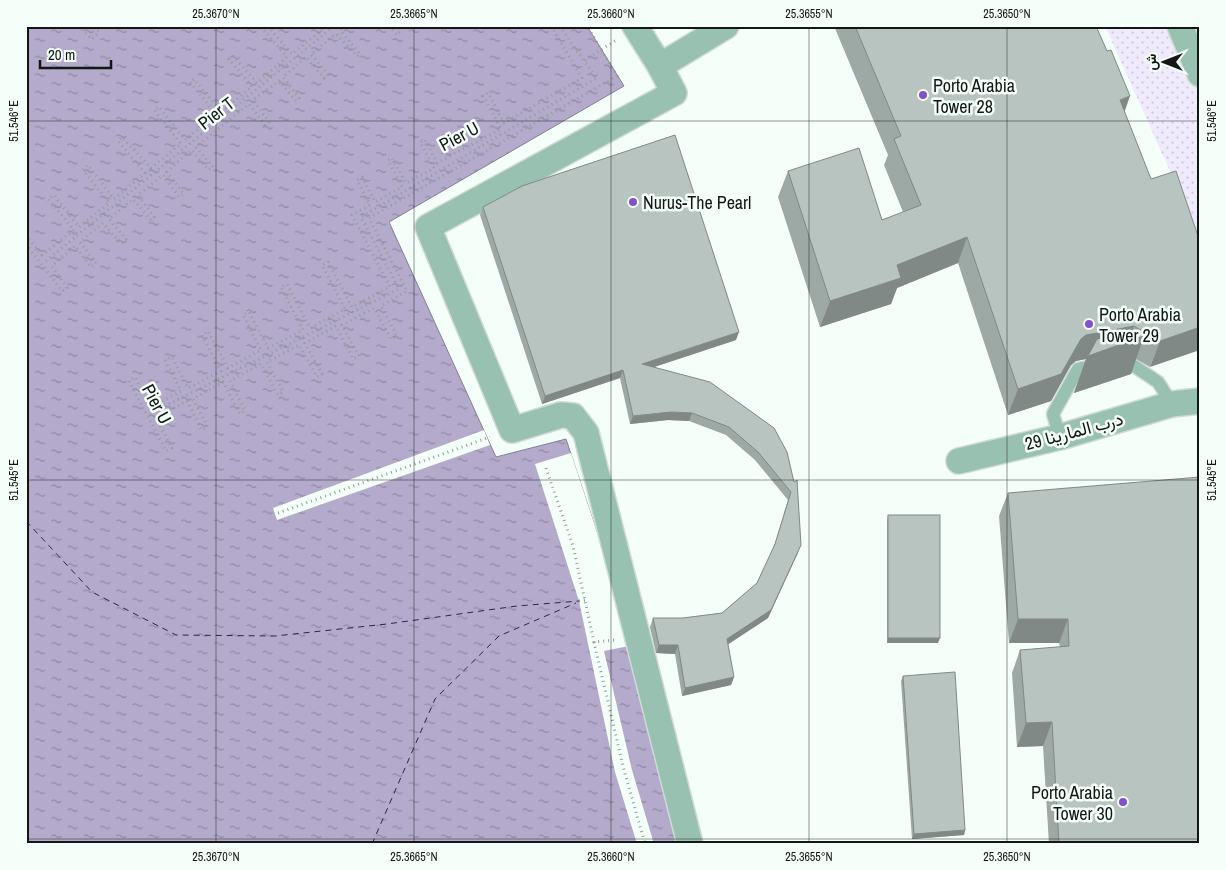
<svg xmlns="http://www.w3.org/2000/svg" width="1226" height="870" viewBox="0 0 1226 870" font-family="'Archivo Narrow',Vazirmatn,sans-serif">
	<defs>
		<pattern id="grass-dots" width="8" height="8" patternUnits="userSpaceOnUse" patternTransform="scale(1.25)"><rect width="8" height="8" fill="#f0eafd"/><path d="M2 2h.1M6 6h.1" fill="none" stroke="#cdc8d8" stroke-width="1.8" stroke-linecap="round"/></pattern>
		<pattern id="water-ripples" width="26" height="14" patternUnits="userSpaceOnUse" patternTransform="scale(1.25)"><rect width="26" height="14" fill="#b4aacb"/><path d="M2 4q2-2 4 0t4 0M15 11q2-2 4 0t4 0" fill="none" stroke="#9189a4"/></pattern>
	</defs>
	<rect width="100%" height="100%" fill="#f4fffa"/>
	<!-- grass -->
	<path fill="url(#grass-dots)" d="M 1105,26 L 1200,26 L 1200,254 L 1185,205 Z"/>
	<!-- water -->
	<path fill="url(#water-ripples)" stroke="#837e94" d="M 26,26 L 587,26 L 624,86 L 389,222 L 496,457 L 566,439 L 614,584 L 679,844 L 26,844 Z"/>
	<!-- pier -->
	<g fill="#f4fffa">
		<path d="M 484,430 L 490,445 L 277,520 L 273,508 Z"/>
		<path d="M 571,453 L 614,584 L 629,646 L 604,651 L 632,770 L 654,844 L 637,844 L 615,772 L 579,601 L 535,464 Z"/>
	</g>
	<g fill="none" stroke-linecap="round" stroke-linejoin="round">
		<!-- ferry -->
		<g stroke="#32214c" stroke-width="1" stroke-dasharray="6 5" stroke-linecap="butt">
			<path d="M 26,521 L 92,592 L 176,635 L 275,636 L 387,624 L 517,606 L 579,601"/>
			<path d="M 372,844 L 435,699 L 499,636 L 576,603"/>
		</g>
		<!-- lane casing -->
		<g stroke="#d0dad5" stroke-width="15">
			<g id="lane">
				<path d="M 1121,361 L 1125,360 L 1158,382 L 1172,404"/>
				<path d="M 1060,437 L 1053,414 L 1078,369 L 1099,365"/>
			</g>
		</g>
		<!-- street casing -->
		<g stroke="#d0dad5" stroke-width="28">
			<g id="street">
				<path d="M 635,26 L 660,66 L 726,26"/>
				<path d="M 1180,26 L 1200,74"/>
				<path d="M 660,66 L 674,93 L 428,227 L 512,430 L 561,415 L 573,416 L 586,433 L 690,844"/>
				<path d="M 959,461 L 1060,437 L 1172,404 L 1200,401"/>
			</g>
		</g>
		<!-- path -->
		<g stroke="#939c98" stroke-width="3" stroke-dasharray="1 4" stroke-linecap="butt">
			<path d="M 78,26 L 92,39 L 99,32 L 94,26"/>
			<path d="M 268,26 L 292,54 L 323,29 L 320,26"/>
			<path d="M 389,26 L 397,35 L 401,30 L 398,26"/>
			<path d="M 551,26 L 582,78 L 504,123 L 488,93 L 483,96 L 501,129 L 437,163 L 425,140 L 420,142 L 434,168 L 406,183 L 392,158 L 388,160 L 402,187 L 375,202 L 362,177 L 357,180 L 370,205 L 352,215 L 390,287 L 352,307 L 328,262 L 322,265 L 345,309 L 310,328 L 287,284 L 281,287 L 303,330 L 268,348 L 249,312 L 243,315 L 261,350 L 228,368 L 208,331 L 202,335 L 221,371 L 188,388 L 172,357 L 165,360 L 181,391 L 151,407 L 135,377 L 129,381 L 166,451 L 172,448 L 156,418 L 187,401 L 202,430 L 208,427 L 193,399 L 223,382 L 240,414 L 245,410 L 230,381 L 261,364 L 278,395 L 283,392 L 267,362 L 299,345 L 317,377 L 322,374 L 305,343 L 336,326 L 353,359 L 359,356 L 342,325 L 374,308 L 391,339 L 397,336 L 381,306 L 407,291 L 369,218 L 617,76 L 587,26"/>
			<path d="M 560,26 L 584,61"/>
			<path d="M 26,235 L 42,255 L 74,230 L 48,199 L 54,195 L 79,227 L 109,203 L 83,170 L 88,165 L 114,199 L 145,173 L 118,141 L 122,137 L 151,168 L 181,144 L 154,110 L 159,107 L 185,140 L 216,114 L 190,82 L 194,79 L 221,112 L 252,87 L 229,59 L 233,56 L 257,83 L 287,57 L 260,26"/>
			<path d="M 26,244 L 62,291 L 67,288 L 52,266 L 75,246 L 91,267 L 96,263 L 80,242 L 103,223 L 121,244 L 126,239 L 109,219 L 133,199 L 151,220 L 154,217 L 138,195 L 163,175 L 179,197 L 184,194 L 167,172 L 191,150 L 209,170 L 213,167 L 196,147 L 249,104 L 265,125 L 269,122 L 253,100 L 279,81 L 296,101 L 299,98 L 283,77 L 306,57 L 324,78 L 328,75 L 311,54 L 336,34 L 357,56 L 360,54 L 340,30 L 345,26"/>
			<path d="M 46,261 L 334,26"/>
			<path d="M 151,413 L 399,289 L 361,217 L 597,78 L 584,61 L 616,40"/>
			<path d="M 546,468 L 573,546 L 594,642 L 615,640"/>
			<path d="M 278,513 L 490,437"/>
			<path d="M 579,601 L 585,600"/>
			<path d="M 594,642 L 624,770 L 645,844"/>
		</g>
		<!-- lane -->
		<use href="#lane" stroke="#98c1b2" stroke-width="12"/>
		<!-- street -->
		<use href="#street" stroke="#98c1b2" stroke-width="25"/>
	</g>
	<!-- wall -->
	<g fill="#9da9a4">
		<path d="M 834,26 L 1096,26 L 1124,112 L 1151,179 L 1200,242 L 1150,367 L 1136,359 L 1131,374 L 1074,393 L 1086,359 L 1076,361 L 1071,365 L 1051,401 L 1008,415 L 958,263 L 897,288 L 891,304 L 820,327 L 778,197 L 788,171 L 882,220 L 903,212 L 884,165 L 888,155 Z"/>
		<path d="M 483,207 L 736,340 L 654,367 L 787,452 L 798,553 L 768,618 L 728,644 L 734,677 L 731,685 L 682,696 L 675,654 L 656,653 L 650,627 L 653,618 L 683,618 L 722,613 L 757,583 L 774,547 L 788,500 L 755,460 L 726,435 L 689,421 L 668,420 L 630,424 L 620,378 L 542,404 L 480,215 Z"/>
		<path d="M 1008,493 L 1200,844 L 1049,844 L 1043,746 L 1017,747 L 1012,673 L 1020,650 L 1060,647 L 1059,643 L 1009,643 L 999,516 Z"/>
		<path d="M 888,515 L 938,643 L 887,643 L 887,520 Z"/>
		<path d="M 903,676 L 965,830 L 964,835 L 912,839 L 901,681 Z"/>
	</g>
	<!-- shaded-wall -->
	<g fill="#808986">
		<path d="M 1130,96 L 1121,122 L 1120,100 Z"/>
		<path d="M 967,237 L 958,263 L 897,288 L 891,304 L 820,327 L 830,301 L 897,265 Z"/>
		<path d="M 1134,326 L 1128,342 L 1144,336 L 1131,374 L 1074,393 L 1086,359 L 1076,361 L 1071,365 L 1051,401 L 1008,415 L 1018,389 L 1086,335 Z"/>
		<path d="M 1200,327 L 1200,350 L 1150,367 L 1160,341 Z"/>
		<path d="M 739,332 L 736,340 L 639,372 L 642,364 Z"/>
		<path d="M 623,370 L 620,378 L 542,404 L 545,396 Z"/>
		<path d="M 671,412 L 692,413 L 689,421 L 668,420 L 630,424 L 633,416 Z"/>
		<path d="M 801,545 L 768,618 L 724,647 L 727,639 Z"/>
		<path d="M 1018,619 L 1068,619 L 1059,643 L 1009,643 Z"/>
		<path d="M 888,638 L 940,638 L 938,643 L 887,643 Z"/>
		<path d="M 659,645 L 678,645 L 675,654 L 656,653 Z"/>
		<path d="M 734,677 L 731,685 L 682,696 L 685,688 Z"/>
		<path d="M 1052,722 L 1043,746 L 1017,747 L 1026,723 Z"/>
		<path d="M 965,830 L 964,835 L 912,839 L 914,834 Z"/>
	</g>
	<!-- building -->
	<g fill="#b7c4bf" stroke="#808986">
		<path d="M 855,26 L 1096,26 L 1107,51 L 1111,50 L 1130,96 L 1120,100 L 1151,179 L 1176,171 L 1200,242 L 1200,327 L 1160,341 L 1134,326 L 1086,335 L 1081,339 L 1061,374 L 1018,389 L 967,237 L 897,265 L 901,278 L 830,301 L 788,171 L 859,148 L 882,220 L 921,205 L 894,139 L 901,136 Z"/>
		<path d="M 675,135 L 739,332 L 642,364 L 710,382 L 774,428 L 787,452 L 794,482 L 797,480 L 801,545 L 771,610 L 727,639 L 734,677 L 685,688 L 678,645 L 659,645 L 653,618 L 683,618 L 722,613 L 757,583 L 775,544 L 791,492 L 758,452 L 729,427 L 692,413 L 671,412 L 633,416 L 623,370 L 545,396 L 483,207 L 522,186 Z"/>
		<path d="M 1137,331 L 1144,336 L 1088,356 L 1097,339 Z"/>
		<path d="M 1200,477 L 1200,844 L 1059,844 L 1052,722 L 1026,723 L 1020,650 L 1069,646 L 1068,619 L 1018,619 L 1008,493 Z"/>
		<rect x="888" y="515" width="52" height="123"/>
		<path d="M 955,672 L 965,830 L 914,834 L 903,676 Z"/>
	</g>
	<!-- ticks -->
	<path fill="none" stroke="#121715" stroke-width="1" stroke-opacity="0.45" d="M 216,26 L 216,844M 414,26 L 414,844M 611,26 L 611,844M 809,26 L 809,844M 1007,26 L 1007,844M 26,121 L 1200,121M 26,480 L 1200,480M 26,839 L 1200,839"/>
	<!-- markers -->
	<g fill="#8351c9" stroke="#f4fffa" stroke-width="2">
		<circle cx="923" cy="95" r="5"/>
		<circle cx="633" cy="202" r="5"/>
		<circle cx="1089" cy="324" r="5"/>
		<circle cx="1123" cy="802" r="5"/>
	</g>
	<g text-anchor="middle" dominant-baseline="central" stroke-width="5" stroke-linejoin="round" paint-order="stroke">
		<!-- poi labels -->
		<g font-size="18" fill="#121715" stroke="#f4fffa" text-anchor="start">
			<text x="933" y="85">Porto Arabia<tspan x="933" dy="21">Tower 28</tspan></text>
			<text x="643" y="202">Nurus-The Pearl</text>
			<text x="1099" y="314">Porto Arabia<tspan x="1099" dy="21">Tower 29</tspan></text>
			<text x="1113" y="792" text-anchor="end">Porto Arabia<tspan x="1113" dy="21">Tower 30</tspan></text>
		</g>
		<!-- street labels -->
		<g font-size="18" fill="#121715" stroke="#f4fffa">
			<text transform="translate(216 113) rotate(-38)">Pier T</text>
			<text transform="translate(459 136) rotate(-28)">Pier U</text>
			<text transform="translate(157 404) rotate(62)">Pier U</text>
			<text transform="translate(1074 431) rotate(-15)">درب المارينا 29</text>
		</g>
	</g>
	<!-- border -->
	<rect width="1226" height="870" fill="none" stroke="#f4fffa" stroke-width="55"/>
	<!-- north arrow -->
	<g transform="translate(1164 62) rotate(270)" stroke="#f4fffa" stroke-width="4" paint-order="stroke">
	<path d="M0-4L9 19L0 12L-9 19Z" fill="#121715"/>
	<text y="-8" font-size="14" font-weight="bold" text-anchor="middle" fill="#121715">ش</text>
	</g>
	<!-- scale -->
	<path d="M40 60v8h71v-8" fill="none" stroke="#121715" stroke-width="2.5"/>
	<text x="48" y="60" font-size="15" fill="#121715" stroke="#f4fffa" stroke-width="4" paint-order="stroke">20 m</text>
	<rect x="28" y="28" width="1170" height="814" fill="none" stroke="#121715" stroke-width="2"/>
	<g font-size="12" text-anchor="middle" fill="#121715">
		<text x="216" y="18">25.3670°N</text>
		<text x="414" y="18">25.3665°N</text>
		<text x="611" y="18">25.3660°N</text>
		<text x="809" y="18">25.3655°N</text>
		<text x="1007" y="18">25.3650°N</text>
		<text transform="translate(1212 121) rotate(-90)" y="4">51.546°E</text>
		<text transform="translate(14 121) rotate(-90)" y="4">51.546°E</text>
		<text transform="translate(1212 480) rotate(-90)" y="4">51.545°E</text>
		<text transform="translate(14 480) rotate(-90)" y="4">51.545°E</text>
		<text x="216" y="861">25.3670°N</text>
		<text x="414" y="861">25.3665°N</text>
		<text x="611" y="861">25.3660°N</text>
		<text x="809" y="861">25.3655°N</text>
		<text x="1007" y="861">25.3650°N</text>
	</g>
</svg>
